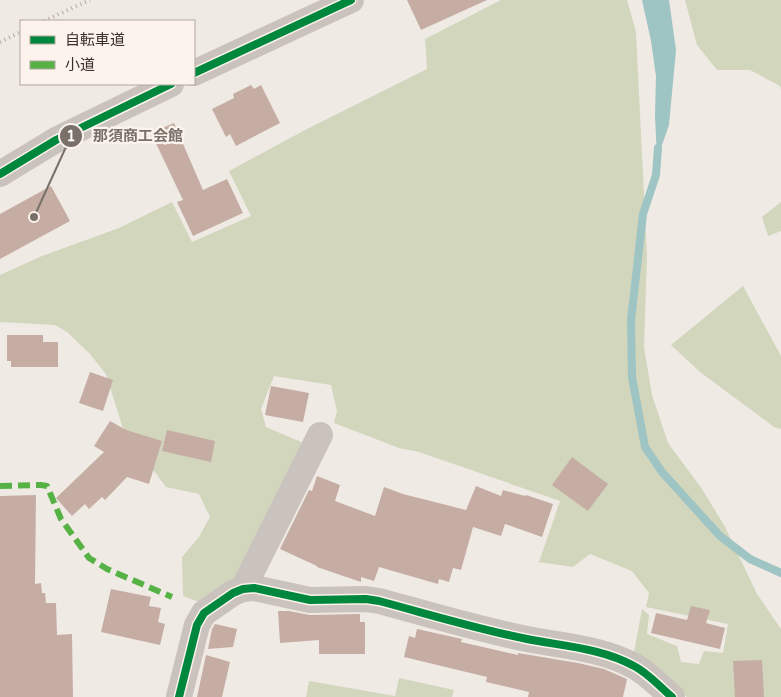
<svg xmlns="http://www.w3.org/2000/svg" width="781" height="697" viewBox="0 0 781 697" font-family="'Varela Round','Noto Sans JP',sans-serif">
	<rect width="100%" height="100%" fill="#f0eae4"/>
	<!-- green -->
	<g fill="#d2d6bd">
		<path d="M 501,0 L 627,0 L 636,32 L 647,256 L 644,347 L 652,395 L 668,443 L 702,489 L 724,525 L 757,594 L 781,629 L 781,697 L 687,697 L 634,652 L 642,609 L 649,615 L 647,634 L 677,646 L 681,662 L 699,664 L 704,651 L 723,653 L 728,624 L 646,607 L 649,593 L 632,571 L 590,554 L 573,567 L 539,562 L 560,501 L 419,452 L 399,448 L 334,423 L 337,411 L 331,385 L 274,376 L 261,409 L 266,427 L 301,442 L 303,455 L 239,585 L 207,605 L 183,596 L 182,557 L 199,537 L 210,517 L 199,494 L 166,487 L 124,432 L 106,374 L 89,353 L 67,332 L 55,325 L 0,322 L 0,275 L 42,256 L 119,228 L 172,202 L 192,242 L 251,216 L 229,171 L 307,129 L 427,69 L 425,39 Z"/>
		<path d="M 685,0 L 781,0 L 781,90 L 780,86 L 750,70 L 717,70 L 697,45 Z"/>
		<path d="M 781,202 L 781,231 L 768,236 L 762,217 Z"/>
		<path d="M 743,286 L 781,356 L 781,429 L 774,427 L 700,372 L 671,345 Z"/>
		<path d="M 399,678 L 454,690 L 452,697 L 306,697 L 309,681 L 395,696 Z"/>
	</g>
	<!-- water -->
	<path fill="#9ec4c3" d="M 642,0 L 669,0 L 676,50 L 669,125 L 657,159 L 655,115 L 656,76 L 651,41 Z"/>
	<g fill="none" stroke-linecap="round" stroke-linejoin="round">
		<!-- stream -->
		<path stroke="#9ec4c3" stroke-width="8" d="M 658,148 L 656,175 L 643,214 L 631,320 L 632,377 L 645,447 L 662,472 L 720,536 L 750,559 L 781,573"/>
	</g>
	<!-- building -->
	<g fill="#c5ada4">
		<path d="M 407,0 L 487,0 L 421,30 Z"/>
		<path d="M 251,85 L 254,89 L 261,85 L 280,123 L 236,146 L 230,134 L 226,137 L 212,109 L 234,98 L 233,94 Z"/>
		<path d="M 174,123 L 203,190 L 227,179 L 243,213 L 193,236 L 177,202 L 183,200 L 151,133 Z"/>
		<path d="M 51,186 L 70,221 L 0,259 L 0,214 Z"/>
		<path d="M 7,335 L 43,335 L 43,342 L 58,342 L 58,367 L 11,367 L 11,361 L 7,361 Z"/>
		<path d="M 90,372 L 113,380 L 103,411 L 79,403 Z"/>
		<path d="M 271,386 L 309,393 L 303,422 L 265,415 Z"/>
		<path d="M 110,421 L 126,430 L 162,441 L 149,484 L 127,477 L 105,500 L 102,497 L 89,509 L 85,504 L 72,516 L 56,498 L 104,452 L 94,446 Z"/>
		<path d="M 167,430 L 215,441 L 211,462 L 162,451 Z"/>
		<path d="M 572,457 L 608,484 L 588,511 L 552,485 Z"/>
		<path d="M 317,476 L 340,485 L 335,501 L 375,516 L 384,487 L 403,494 L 466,510 L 476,486 L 501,496 L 503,490 L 525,496 L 526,495 L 553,504 L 542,537 L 505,524 L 501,536 L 473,527 L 461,570 L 453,568 L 449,582 L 439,579 L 438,584 L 379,567 L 374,581 L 361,577 L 361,582 L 317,567 L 317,566 L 280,549 L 309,490 L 312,491 Z"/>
		<path d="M 36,495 L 35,584 L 41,583 L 42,593 L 45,593 L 46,603 L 56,603 L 57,635 L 72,634 L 73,697 L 0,697 L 0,496 Z"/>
		<path d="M 111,589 L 151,597 L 149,606 L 161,608 L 158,622 L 165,624 L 160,645 L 101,632 Z"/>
		<path d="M 691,606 L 710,610 L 706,623 L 725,628 L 720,649 L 651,633 L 656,613 L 687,620 Z"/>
		<path d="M 278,611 L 289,611 L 310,615 L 360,614 L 360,622 L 365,622 L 365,654 L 319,654 L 319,640 L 280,643 Z"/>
		<path d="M 215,624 L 237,629 L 233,647 L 208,649 L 212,629 Z"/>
		<path d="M 417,629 L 462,639 L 461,642 L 518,655 L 518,653 L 578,663 L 604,669 L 627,679 L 623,697 L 528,697 L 529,692 L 486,682 L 487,677 L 404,657 L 409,636 L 415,638 Z"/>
		<path d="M 206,655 L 230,662 L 222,697 L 197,697 Z"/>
		<path d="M 762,660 L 764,697 L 735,697 L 733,661 Z"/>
	</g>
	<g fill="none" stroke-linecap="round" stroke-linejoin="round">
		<!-- minor -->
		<g stroke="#cac2bc" stroke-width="26">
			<path d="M 194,73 L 351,0"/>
			<path d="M 0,174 L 56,140 L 171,84"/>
			<path d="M 243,589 L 320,435"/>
			<path d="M 179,697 L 197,625 L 204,613 L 233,593 L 243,589 L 254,588 L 310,600 L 366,599 L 379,601 C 428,614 477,629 527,639 C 562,646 601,648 634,666 C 648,673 660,687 672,697"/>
		</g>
		<!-- rail -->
		<g stroke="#b1aba7" stroke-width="4" stroke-dasharray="1 4" stroke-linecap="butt">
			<path d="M 44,21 L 90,0"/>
			<path d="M 0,42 L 21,32"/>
		</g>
		<!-- quiet -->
		<path stroke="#57b246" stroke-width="6" stroke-dasharray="12 6" stroke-linecap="butt" d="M 0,486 L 41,485 L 47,486 L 61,519 L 89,558 L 107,569 L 172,597"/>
		<!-- cycleway casing -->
		<g stroke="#fcf4ec" stroke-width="11">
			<g id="cycleway">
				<path d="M 194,73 L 351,0"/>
				<path d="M 0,174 L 56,140 L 171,84"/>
				<path d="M 179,697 L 197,625 L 204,613 L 233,593 L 243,589 L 254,588 L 310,600 L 366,599 L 379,601 C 428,614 477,629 527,639 C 562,646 601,648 634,666 C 648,673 660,687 672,697"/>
			</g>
		</g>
		<!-- cycleway -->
		<use href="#cycleway" stroke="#00873e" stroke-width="8"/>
	</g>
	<!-- callouts -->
	<path fill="none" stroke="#7a706a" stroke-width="2" d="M34 217L71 136"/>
	<g fill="#7a706a" stroke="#fcf4ec" stroke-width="2">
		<circle cx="34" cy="217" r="5"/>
		<circle cx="71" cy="136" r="12"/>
	</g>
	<g font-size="15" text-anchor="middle" font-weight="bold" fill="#fff">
		<text x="71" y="141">1</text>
	</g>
	<g font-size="15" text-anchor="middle" font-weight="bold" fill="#7a706a" stroke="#fcf4ec" stroke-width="4.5" stroke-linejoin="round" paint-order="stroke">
		<text x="138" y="141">那須商工会館</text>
	</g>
	<!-- legend -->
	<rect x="20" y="20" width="175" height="65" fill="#fcf4ec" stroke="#afa59e"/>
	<rect x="30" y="36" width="25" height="8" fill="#00873e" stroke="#afa59e"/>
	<text x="65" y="45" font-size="15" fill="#3b2f29">自転車道</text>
	<rect x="30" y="61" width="25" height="8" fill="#57b246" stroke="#afa59e"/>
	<text x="65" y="70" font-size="15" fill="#3b2f29">小道</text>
</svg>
